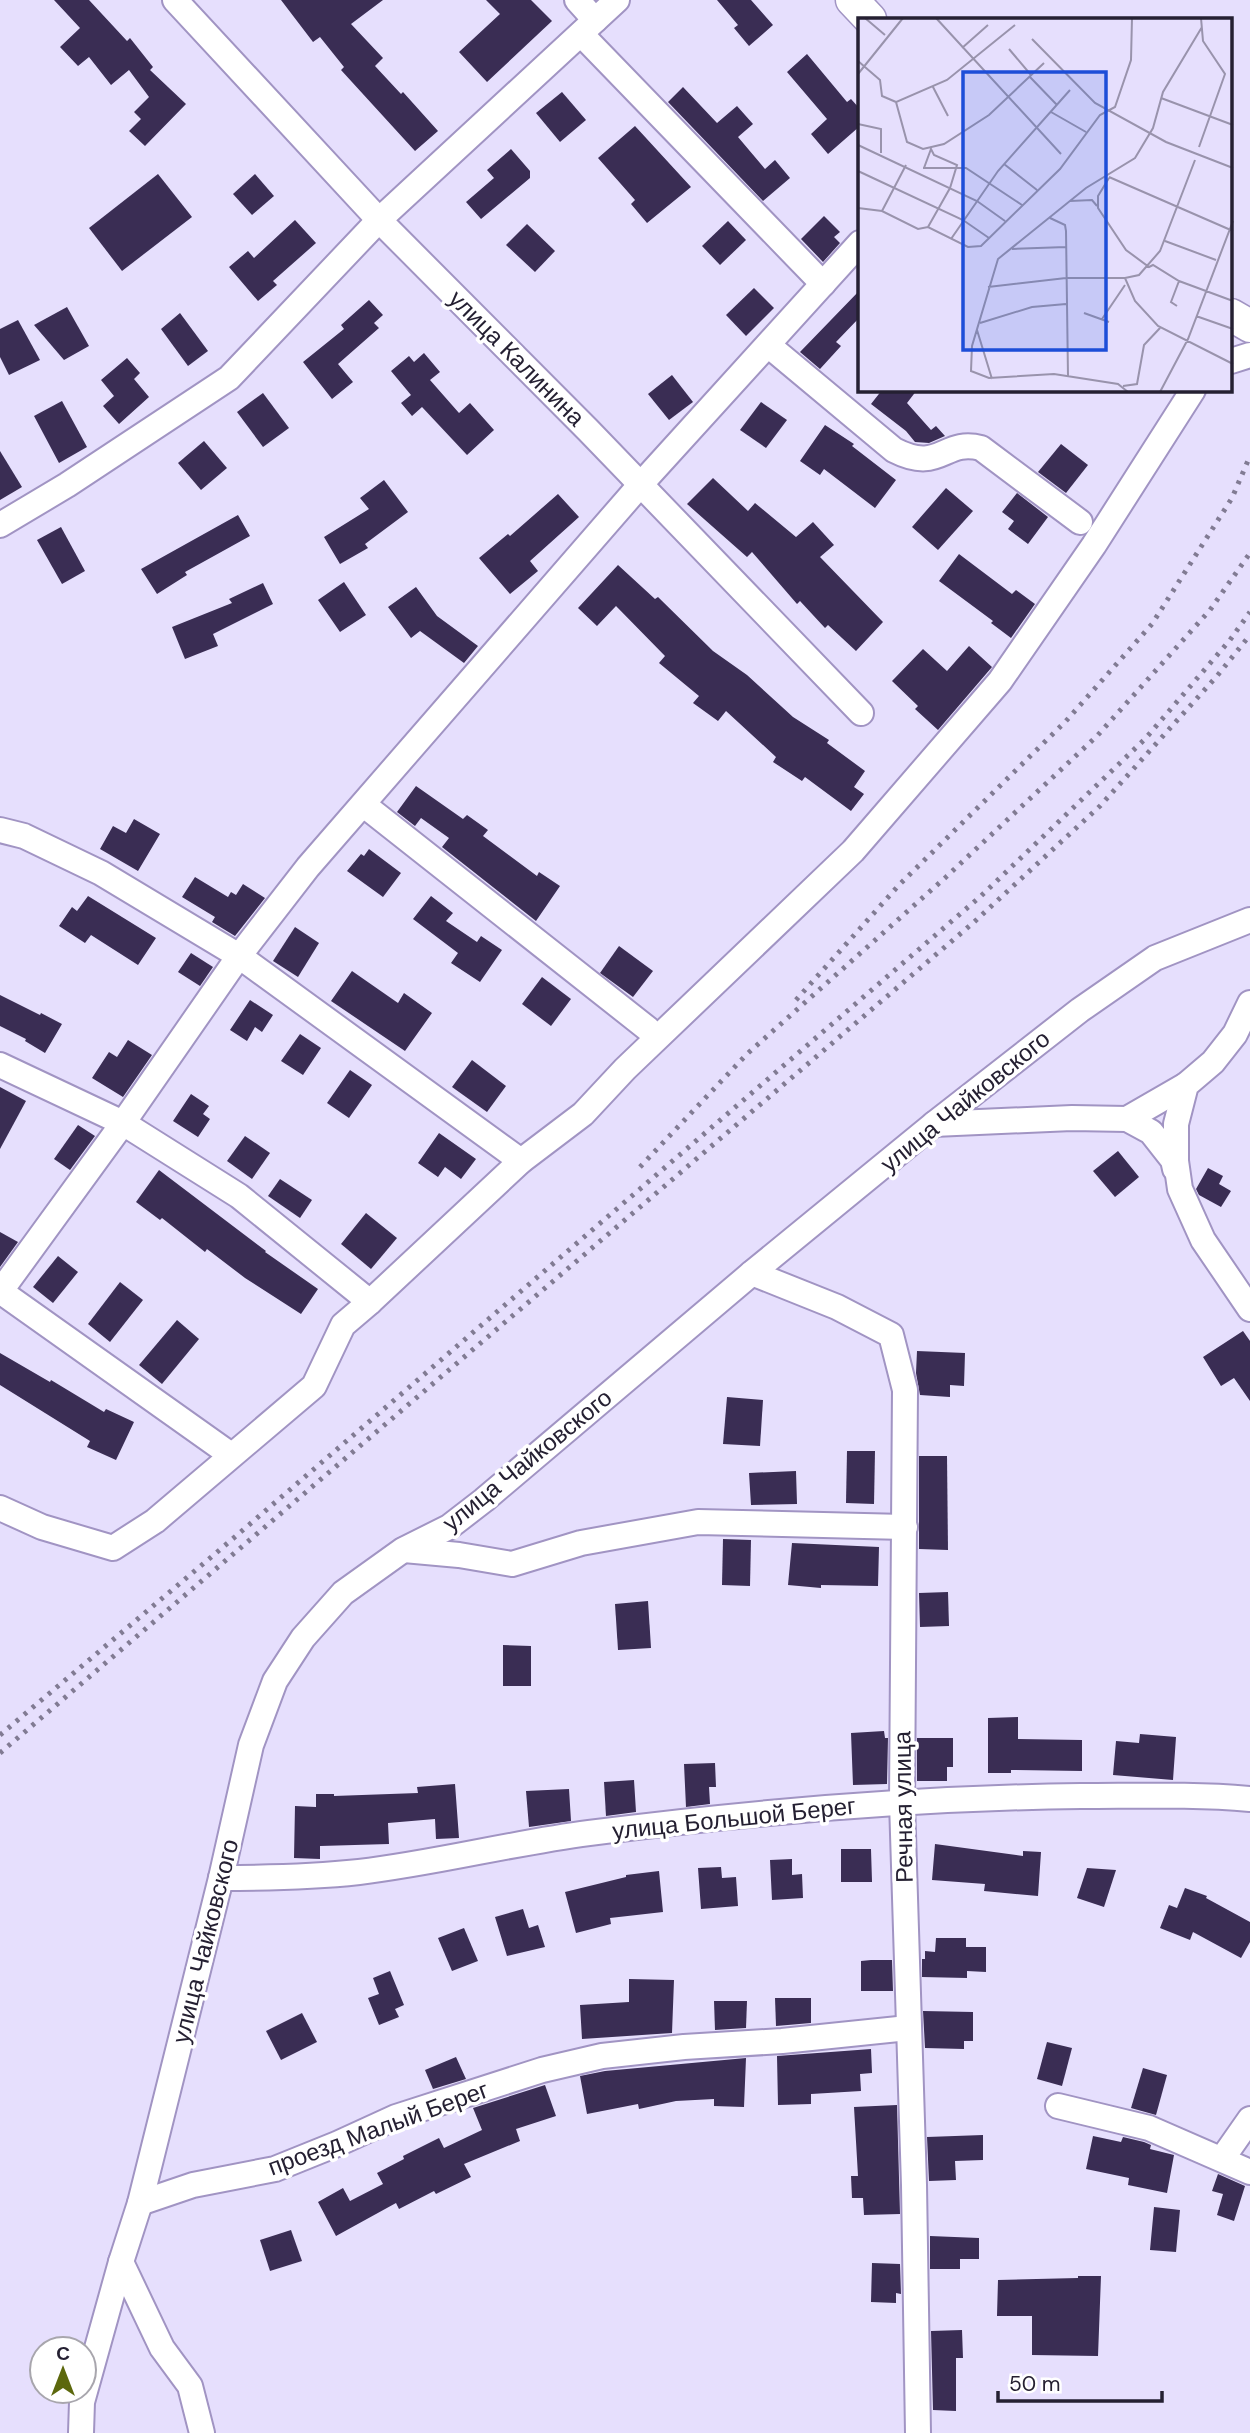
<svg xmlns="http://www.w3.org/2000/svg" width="1250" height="2433" viewBox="0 0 1250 2433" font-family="'DM Sans',sans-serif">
	<rect width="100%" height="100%" fill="#e6dffd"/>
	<!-- building -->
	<g fill="#3a2d54">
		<path d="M 54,0 L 89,0 L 127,41 L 130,38 L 153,67 L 150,70 L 186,104 L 145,146 L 129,131 L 141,119 L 134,112 L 149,97 L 129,70 L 111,85 L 89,57 L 78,66 L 60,47 L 80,28 Z"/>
		<path d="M 281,0 L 383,0 L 351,24 L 383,58 L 375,66 L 401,94 L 403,92 L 438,131 L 415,151 L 341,70 L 344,67 L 320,37 L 313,42 Z"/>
		<path d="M 486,0 L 531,0 L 552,21 L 487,82 L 459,52 L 500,14 Z"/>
		<path d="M 717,0 L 751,0 L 773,25 L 749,46 L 734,28 L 738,25 Z"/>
		<path d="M 807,54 L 847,102 L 851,99 L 860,109 L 860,126 L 828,154 L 811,134 L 827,119 L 787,72 Z"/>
		<path d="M 683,87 L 717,123 L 737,106 L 753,124 L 738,137 L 765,169 L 775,160 L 790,178 L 763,201 L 668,102 Z"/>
		<path d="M 562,92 L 586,120 L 560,142 L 536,113 Z"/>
		<path d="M 635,126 L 691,187 L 647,223 L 631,204 L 635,200 L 598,158 Z"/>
		<path d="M 511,149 L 530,171 L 530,178 L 481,219 L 466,202 L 494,178 L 487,170 Z"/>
		<path d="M 158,174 L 192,217 L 122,271 L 89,228 Z"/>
		<path d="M 255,174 L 274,196 L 252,215 L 233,194 Z"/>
		<path d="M 824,216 L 840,232 L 834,237 L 840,243 L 823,262 L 801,239 Z"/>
		<path d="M 295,220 L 316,243 L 273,281 L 277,285 L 258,301 L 229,267 L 248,251 L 254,258 Z"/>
		<path d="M 728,221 L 746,240 L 720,265 L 702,246 Z"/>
		<path d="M 527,224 L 555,251 L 535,272 L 506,245 Z"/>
		<path d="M 754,288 L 774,308 L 746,336 L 726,315 Z"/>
		<path d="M 860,290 L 860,317 L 836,342 L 841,346 L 820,369 L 800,352 Z"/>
		<path d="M 369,300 L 383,315 L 374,323 L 379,328 L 338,364 L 353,382 L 332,399 L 303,362 L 344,329 L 341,325 Z"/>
		<path d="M 67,307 L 89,346 L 64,360 L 34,325 Z"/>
		<path d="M 180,313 L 208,351 L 188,366 L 161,329 Z"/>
		<path d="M 18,320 L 40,360 L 9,375 L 0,357 L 0,329 Z"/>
		<path d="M 424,353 L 440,372 L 430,380 L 459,413 L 470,403 L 494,430 L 467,455 L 422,407 L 412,416 L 401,403 L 411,395 L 391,371 L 409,356 L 414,362 Z"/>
		<path d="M 127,358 L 140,373 L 134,379 L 149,397 L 119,424 L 103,406 L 114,396 L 101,380 Z"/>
		<path d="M 672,375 L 693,402 L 669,420 L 648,394 Z"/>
		<path d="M 882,390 L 917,390 L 907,403 L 931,430 L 936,426 L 945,436 L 929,443 L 915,442 L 906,431 L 871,404 Z"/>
		<path d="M 263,393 L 289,428 L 263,447 L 237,412 Z"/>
		<path d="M 62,401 L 87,447 L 59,463 L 34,416 Z"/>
		<path d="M 761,402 L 787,420 L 766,448 L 740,430 Z"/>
		<path d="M 825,425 L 854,444 L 852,446 L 896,480 L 875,508 L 824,469 L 820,475 L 800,461 Z"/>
		<path d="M 204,441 L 227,468 L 201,490 L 178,463 Z"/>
		<path d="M 1061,444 L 1088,465 L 1066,493 L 1038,472 Z"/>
		<path d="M 0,451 L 22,487 L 0,500 Z"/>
		<path d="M 713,478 L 748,511 L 755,503 L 796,537 L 813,522 L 834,545 L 820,557 L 883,622 L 856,651 L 828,625 L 825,628 L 800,601 L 797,604 L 752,552 L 747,557 L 687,504 Z"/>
		<path d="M 384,480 L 408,512 L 365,544 L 368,548 L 340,564 L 324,537 L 369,509 L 360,498 Z"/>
		<path d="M 946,488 L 973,511 L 938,550 L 912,527 Z"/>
		<path d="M 1017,493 L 1048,517 L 1028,544 L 1008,529 L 1014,521 L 1002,512 Z"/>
		<path d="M 558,494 L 579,517 L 530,561 L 538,571 L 510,594 L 479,558 L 508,534 L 510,536 Z"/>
		<path d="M 238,515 L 250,536 L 185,572 L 187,575 L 157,594 L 141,569 Z"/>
		<path d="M 61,527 L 85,571 L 62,584 L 37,540 Z"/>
		<path d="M 959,554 L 1012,594 L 1016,590 L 1035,604 L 1011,638 L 991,623 L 993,621 L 939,581 Z"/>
		<path d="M 618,565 L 655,599 L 658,597 L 713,651 L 747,675 L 793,717 L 829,740 L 827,743 L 865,771 L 854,787 L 864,794 L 851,811 L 805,777 L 802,781 L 773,762 L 776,757 L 726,711 L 718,721 L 693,703 L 699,696 L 659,663 L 665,656 L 616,606 L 597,626 L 578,608 Z"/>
		<path d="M 344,582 L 366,615 L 340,632 L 318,600 Z"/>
		<path d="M 263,583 L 273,604 L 213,634 L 218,646 L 185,659 L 172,627 L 232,603 L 229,599 Z"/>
		<path d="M 416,587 L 437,616 L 478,646 L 464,663 L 420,631 L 411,638 L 388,607 Z"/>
		<path d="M 969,646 L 992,667 L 938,730 L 915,709 L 918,706 L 892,681 L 923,649 L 947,671 Z"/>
		<path d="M 416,786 L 463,819 L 467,815 L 488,830 L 483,836 L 537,876 L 539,872 L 560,886 L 536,921 L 442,847 L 449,838 L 421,818 L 415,826 L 397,812 Z"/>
		<path d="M 134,819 L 160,834 L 138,871 L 100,849 L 113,826 L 126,833 Z"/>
		<path d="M 369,849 L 401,873 L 383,897 L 347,871 L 361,854 L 364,856 Z"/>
		<path d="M 195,877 L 228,897 L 231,892 L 236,895 L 243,884 L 265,898 L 235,936 L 212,922 L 215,917 L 182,897 Z"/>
		<path d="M 88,896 L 156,938 L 138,965 L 91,935 L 85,943 L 59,926 L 72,907 L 77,911 Z"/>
		<path d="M 431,896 L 453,913 L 446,921 L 477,942 L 481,936 L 502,950 L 480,982 L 451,963 L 458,953 L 413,919 Z"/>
		<path d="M 295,927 L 319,943 L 298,977 L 273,961 Z"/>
		<path d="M 619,946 L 653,971 L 633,997 L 600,973 Z"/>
		<path d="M 191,953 L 213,967 L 200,986 L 178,972 Z"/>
		<path d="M 352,971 L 398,1003 L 404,993 L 432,1013 L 405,1051 L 331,1001 Z"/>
		<path d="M 542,977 L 571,999 L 551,1026 L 522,1004 Z"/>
		<path d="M 0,995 L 40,1015 L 41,1013 L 62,1024 L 45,1053 L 25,1041 L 26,1039 L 0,1026 Z"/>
		<path d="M 250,1000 L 273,1015 L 262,1032 L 255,1027 L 247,1041 L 230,1030 Z"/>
		<path d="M 300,1034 L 321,1048 L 303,1075 L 281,1061 Z"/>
		<path d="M 128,1040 L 152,1055 L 123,1097 L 92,1078 L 109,1052 L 117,1057 Z"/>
		<path d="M 472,1060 L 506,1086 L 487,1112 L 452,1087 Z"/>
		<path d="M 350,1070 L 372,1085 L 349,1118 L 327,1103 Z"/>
		<path d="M 0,1087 L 26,1101 L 0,1149 Z"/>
		<path d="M 191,1094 L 209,1106 L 203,1114 L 210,1119 L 198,1137 L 173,1121 Z"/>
		<path d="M 78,1125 L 95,1136 L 70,1170 L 54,1159 Z"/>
		<path d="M 439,1133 L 476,1159 L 461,1179 L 445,1167 L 438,1177 L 418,1163 Z"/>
		<path d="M 245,1136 L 270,1153 L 252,1179 L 227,1161 Z"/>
		<path d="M 1118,1151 L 1139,1177 L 1115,1197 L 1093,1171 Z"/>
		<path d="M 1208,1168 L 1223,1176 L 1219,1184 L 1231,1191 L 1221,1207 L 1199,1195 L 1196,1189 Z"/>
		<path d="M 159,1170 L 266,1251 L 265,1252 L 318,1289 L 301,1314 L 245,1278 L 207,1249 L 205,1252 L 162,1218 L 160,1220 L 136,1202 Z"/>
		<path d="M 280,1179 L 312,1200 L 300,1218 L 268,1196 Z"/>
		<path d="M 366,1213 L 397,1238 L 371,1269 L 341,1244 Z"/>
		<path d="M 0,1232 L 18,1242 L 0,1267 Z"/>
		<path d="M 58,1256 L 78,1272 L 53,1303 L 33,1287 Z"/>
		<path d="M 120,1282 L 143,1300 L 110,1342 L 88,1324 Z"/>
		<path d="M 177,1320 L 199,1339 L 162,1384 L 139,1365 Z"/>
		<path d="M 1243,1331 L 1250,1341 L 1250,1401 L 1234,1378 L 1221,1386 L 1203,1357 Z"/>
		<path d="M 917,1351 L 965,1353 L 964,1386 L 950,1385 L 950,1397 L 920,1395 L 916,1373 Z"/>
		<path d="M 0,1353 L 50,1382 L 51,1380 L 104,1412 L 106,1409 L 134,1422 L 116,1460 L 87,1447 L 90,1441 L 0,1385 Z"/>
		<path d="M 727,1397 L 763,1400 L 760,1446 L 723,1444 Z"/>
		<path d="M 847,1451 L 875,1451 L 874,1504 L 846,1503 Z"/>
		<path d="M 919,1456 L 947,1456 L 948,1550 L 919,1549 Z"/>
		<path d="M 796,1471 L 797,1504 L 751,1505 L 749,1473 Z"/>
		<path d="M 723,1539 L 751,1540 L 750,1586 L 722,1585 Z"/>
		<path d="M 792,1543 L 879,1547 L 878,1586 L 821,1585 L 821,1588 L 788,1585 Z"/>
		<path d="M 948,1592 L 949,1626 L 920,1627 L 919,1593 Z"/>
		<path d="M 648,1601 L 651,1648 L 618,1650 L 615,1604 Z"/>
		<path d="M 503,1645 L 531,1646 L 531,1686 L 503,1686 Z"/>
		<path d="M 1018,1717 L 1018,1739 L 1082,1740 L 1082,1771 L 1011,1770 L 1011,1773 L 988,1773 L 988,1718 Z"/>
		<path d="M 884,1731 L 885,1738 L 888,1738 L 887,1784 L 853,1785 L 851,1733 Z"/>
		<path d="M 1140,1734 L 1176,1737 L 1173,1780 L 1113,1775 L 1116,1741 L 1139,1743 Z"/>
		<path d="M 917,1738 L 953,1738 L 953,1767 L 947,1767 L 947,1781 L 917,1781 Z"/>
		<path d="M 715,1763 L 716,1787 L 709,1787 L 710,1804 L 686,1807 L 684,1764 Z"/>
		<path d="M 634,1780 L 636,1812 L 606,1816 L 604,1782 Z"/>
		<path d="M 455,1784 L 459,1838 L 436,1839 L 435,1819 L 388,1823 L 389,1844 L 320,1846 L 320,1859 L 294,1858 L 295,1806 L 316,1807 L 316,1794 L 334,1794 L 334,1796 L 418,1793 L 417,1787 Z"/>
		<path d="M 569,1789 L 571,1821 L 529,1827 L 526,1791 Z"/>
		<path d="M 935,1844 L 1023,1856 L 1023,1851 L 1041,1852 L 1038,1896 L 984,1891 L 985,1884 L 932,1880 Z"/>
		<path d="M 841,1849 L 871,1849 L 872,1882 L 841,1882 Z"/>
		<path d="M 792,1859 L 792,1875 L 802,1874 L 803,1898 L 772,1900 L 770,1860 Z"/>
		<path d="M 721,1867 L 722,1878 L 736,1877 L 738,1906 L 701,1909 L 698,1868 Z"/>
		<path d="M 1087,1868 L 1116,1870 L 1104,1907 L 1077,1898 Z"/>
		<path d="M 659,1871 L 663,1912 L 610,1918 L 611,1924 L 576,1933 L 565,1892 L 626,1877 L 626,1875 Z"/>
		<path d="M 1185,1888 L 1207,1896 L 1206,1898 L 1250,1922 L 1250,1942 L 1241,1958 L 1193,1932 L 1190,1940 L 1160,1928 L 1169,1905 L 1177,1908 Z"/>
		<path d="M 523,1909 L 529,1928 L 538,1925 L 545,1947 L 507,1956 L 495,1917 Z"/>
		<path d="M 464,1928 L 478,1961 L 452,1971 L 438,1938 Z"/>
		<path d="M 936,1938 L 966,1938 L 966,1947 L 986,1947 L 986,1972 L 967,1971 L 967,1978 L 922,1977 L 922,1959 L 925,1959 L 925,1951 L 935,1952 Z"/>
		<path d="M 871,1960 L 892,1960 L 893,1991 L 861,1991 L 861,1961 Z"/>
		<path d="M 390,1971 L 404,2005 L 395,2009 L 399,2017 L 379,2025 L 368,1998 L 379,1994 L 373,1978 Z"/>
		<path d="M 629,1979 L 674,1980 L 672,2033 L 582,2039 L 580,2005 L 629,2002 Z"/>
		<path d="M 775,1998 L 811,1998 L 811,2023 L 776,2026 Z"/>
		<path d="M 714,2001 L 747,2001 L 746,2028 L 715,2030 Z"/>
		<path d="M 923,2011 L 973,2012 L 973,2041 L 964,2041 L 964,2049 L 925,2048 Z"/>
		<path d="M 302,2013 L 317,2042 L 281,2060 L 266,2031 Z"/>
		<path d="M 1047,2042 L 1072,2048 L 1062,2086 L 1037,2079 Z"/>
		<path d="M 871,2049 L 872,2073 L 860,2074 L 861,2091 L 811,2094 L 811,2104 L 778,2105 L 777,2056 Z"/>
		<path d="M 456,2057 L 466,2079 L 433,2089 L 425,2070 Z"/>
		<path d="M 746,2058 L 744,2107 L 714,2106 L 714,2099 L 676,2101 L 639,2109 L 638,2104 L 587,2114 L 580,2076 L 605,2071 Z"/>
		<path d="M 1143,2068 L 1167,2075 L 1156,2115 L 1131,2108 Z"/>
		<path d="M 545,2085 L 556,2116 L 516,2129 L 520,2141 L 464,2164 L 471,2177 L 436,2194 L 434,2191 L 399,2209 L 396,2203 L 336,2236 L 318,2202 L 343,2188 L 350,2201 L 383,2184 L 377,2173 L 404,2159 L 403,2156 L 439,2138 L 444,2148 L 482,2130 L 473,2108 Z"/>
		<path d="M 897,2105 L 900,2214 L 864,2215 L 863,2198 L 852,2198 L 851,2176 L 858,2176 L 854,2107 Z"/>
		<path d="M 983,2135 L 983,2160 L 955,2161 L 956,2180 L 929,2181 L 927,2137 Z"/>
		<path d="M 1093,2136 L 1121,2142 L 1123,2137 L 1144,2142 L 1151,2145 L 1150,2149 L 1174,2155 L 1167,2193 L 1128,2185 L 1129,2178 L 1086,2169 Z"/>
		<path d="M 1218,2174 L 1245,2186 L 1234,2221 L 1217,2215 L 1223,2194 L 1212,2191 Z"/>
		<path d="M 1154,2207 L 1180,2210 L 1176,2252 L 1150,2250 Z"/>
		<path d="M 291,2230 L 302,2261 L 270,2271 L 260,2240 Z"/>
		<path d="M 930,2236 L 979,2238 L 979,2259 L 960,2259 L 960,2269 L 930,2269 Z"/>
		<path d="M 872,2263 L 900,2264 L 901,2294 L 896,2293 L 896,2303 L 871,2302 Z"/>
		<path d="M 1078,2276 L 1101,2276 L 1098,2356 L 1032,2355 L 1032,2316 L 997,2316 L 998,2280 L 1078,2278 Z"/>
		<path d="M 962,2330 L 963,2358 L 956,2358 L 956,2411 L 933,2410 L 931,2331 Z"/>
	</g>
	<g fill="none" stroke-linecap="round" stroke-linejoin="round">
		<!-- minor casing -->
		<g stroke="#a194c3" stroke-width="28">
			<g id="minor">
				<path d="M 175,0 L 379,220 L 588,430 L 861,713"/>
				<path d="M 577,0 L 595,20"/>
				<path d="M 581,34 L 823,284"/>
				<path d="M 768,345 L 894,450 C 941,474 943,438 981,448 L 1080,522"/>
				<path d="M 1231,361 L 1250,355"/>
				<path d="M 0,525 L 67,485 L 229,378 L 379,220 L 617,0"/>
				<path d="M 364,805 L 648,1029"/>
				<path d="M 0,830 L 24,836 L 101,873 L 239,956 L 521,1161"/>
				<path d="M 1250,1003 L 1235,1034 L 1213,1062 L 1186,1085 L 1176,1124 L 1176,1161 L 1180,1189 L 1203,1240 L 1250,1309"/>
				<path d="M 0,1065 L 123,1123 L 239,1196 L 370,1302"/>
				<path d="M 1127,1119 L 1186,1085"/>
				<path d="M 934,1124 L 1072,1118 L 1127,1119 L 1151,1132 L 1173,1160 L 1175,1169"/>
				<path d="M 752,1273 L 837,1307 L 891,1335 L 905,1390 L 902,1802 L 914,2185 L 918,2433"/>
				<path d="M 0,1291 L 231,1455"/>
				<path d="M 0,1292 L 123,1123 L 239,956 L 308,867 L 641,484 L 860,243"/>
				<path d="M 0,1508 L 42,1527 L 113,1548 L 155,1521 L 314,1386 L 343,1325 L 370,1302 L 521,1161 L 583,1114 L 625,1069 L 853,851 L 1000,681 L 1094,545 L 1193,390"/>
				<path d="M 404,1550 L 459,1555 L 512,1564 L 581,1543 L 698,1522 L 905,1527"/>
				<path d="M 221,1878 C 267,1878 313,1877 359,1872 C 436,1863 512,1843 589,1833 C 752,1812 916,1798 1081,1796 C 1137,1796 1194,1794 1250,1799"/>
				<path d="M 1058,2106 L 1149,2128 L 1250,2172"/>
				<path d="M 1222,2159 L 1250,2119"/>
				<path d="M 140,2203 L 193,2185 L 275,2169 L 337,2144 L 396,2117 L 542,2070 L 602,2056 L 684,2047 L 782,2041 L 908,2028"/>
				<path d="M 121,2262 L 162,2348 L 190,2386 L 202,2433"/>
				<path d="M 81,2433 L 82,2402 L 121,2262 L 140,2203 L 221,1878 L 251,1745 L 275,1681 L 303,1638 L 343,1593 L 403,1550 L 449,1527 L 484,1500 L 752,1273 L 934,1124 L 1080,1010 L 1155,958 L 1250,920"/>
			</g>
		</g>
		<!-- tertiary casing -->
		<g stroke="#a194c3" stroke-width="35">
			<g id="tertiary">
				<path d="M 852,0 L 870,19"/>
				<path d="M 1231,315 L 1250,326"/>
			</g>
		</g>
		<!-- minor -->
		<use href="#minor" stroke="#fff" stroke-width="24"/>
		<!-- tertiary -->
		<use href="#tertiary" stroke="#fff" stroke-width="32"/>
		<!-- rail -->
		<g stroke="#817b93" stroke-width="5" stroke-dasharray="3.5 7" stroke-linecap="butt">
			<path d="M 796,1000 L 899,885 L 1066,721 L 1152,624 L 1232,498 L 1250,456"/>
			<path d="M 640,1167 L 747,1054 L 946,877 L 1097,736 L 1210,610 L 1250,553"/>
			<path d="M 0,1735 L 229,1542 L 981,896 L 1145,739 L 1230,640 L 1250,612"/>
			<path d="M 0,1753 L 973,923 L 1100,806 L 1217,676 L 1250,635"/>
		</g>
	</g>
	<g text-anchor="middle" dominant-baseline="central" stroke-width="7" stroke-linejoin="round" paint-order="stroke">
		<!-- street labels -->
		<g font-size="24" fill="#252032" stroke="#fff">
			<text transform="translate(517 358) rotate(45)">улица Калинина</text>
			<text transform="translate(965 1101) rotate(-39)">улица Чайковского</text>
			<text transform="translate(527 1460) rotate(-39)">улица Чайковского</text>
			<text transform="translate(903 1807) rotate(-91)">Речная улица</text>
			<text transform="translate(734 1818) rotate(-6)">улица Большой Берег</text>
			<text transform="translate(205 1941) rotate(-76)">улица Чайковского</text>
			<text transform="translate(378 2128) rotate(-20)">проезд Малый Берег</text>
		</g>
	</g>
	<!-- overview -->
	<g transform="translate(858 18)">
		<rect width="374" height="374" fill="#e6dffd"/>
		<path fill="none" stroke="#9993ac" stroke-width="2" d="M 7,0 L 27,17M 78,0 L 203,136M 157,7 L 89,62 L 38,84 L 49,124 L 65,131 L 86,126 L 131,97 L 186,45M 174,21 L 237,85 L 308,124 L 375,150M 104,30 L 130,7M 151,31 L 173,57M 0,43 L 22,62 L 24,78 L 38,84M 0,56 L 45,0M 171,58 L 199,87M 75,69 L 90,98M 303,80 L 375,107M 193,94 L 228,114M 0,106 L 23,111 L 23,135M 0,127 L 119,183 L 147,203M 341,129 L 367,56 L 345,23 L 343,0M 146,146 L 179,172M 65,150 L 108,150 L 164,187M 66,150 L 73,131 L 76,137 L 99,147 L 92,170 L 70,209M 0,153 L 105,202 L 131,220M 251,159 L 375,213M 251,160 L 240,178 L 240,190 L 268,232 L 291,249 L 295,247 L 321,263 L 375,283M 212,183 L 234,182 L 239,188M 0,190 L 24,193 L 60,211 L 70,209 L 110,229 L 123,228 L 202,151 L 242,97 L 257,89 L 273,42 L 274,0M 24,193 L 48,147M 192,200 L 207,207 L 208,213 L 210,358M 93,221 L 140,153 L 212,72M 307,223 L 358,242M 154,231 L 208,229M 267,260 L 281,257 L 302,233 L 337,142M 130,269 L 208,260 L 267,260 L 277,283 L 300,308 L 375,346M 319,288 L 313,284 L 321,263M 226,295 L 251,304M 338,298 L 375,311M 244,301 L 267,267M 122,305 L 174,289 L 208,286M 119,312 L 134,361M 265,368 L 279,366 L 286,327 L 302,310M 270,374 L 260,366 L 196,356 L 131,360 L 113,353 L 114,328 L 140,241 L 228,170 L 277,140 L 295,110 L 305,74 L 344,9M 302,374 L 330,321 L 375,203"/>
		<path fill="#1d4ed8" fill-opacity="0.15" stroke="#1d4ed8" stroke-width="3.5" d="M 105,54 L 248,54 L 248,332 L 105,332 Z"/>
		<rect width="374" height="374" fill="none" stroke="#252032" stroke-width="3.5"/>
	</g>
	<!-- north arrow -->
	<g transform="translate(63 2370)"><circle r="33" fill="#ffffff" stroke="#a8a6ad" stroke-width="2"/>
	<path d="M0-5L12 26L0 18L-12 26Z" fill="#5c680d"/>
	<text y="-10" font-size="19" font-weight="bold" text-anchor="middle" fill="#252032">С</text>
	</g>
	<!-- scale -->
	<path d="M998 2391v10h164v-10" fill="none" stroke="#252032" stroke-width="3.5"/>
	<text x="1009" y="2391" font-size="21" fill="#252032" stroke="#ffffff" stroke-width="5" paint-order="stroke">50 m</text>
</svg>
